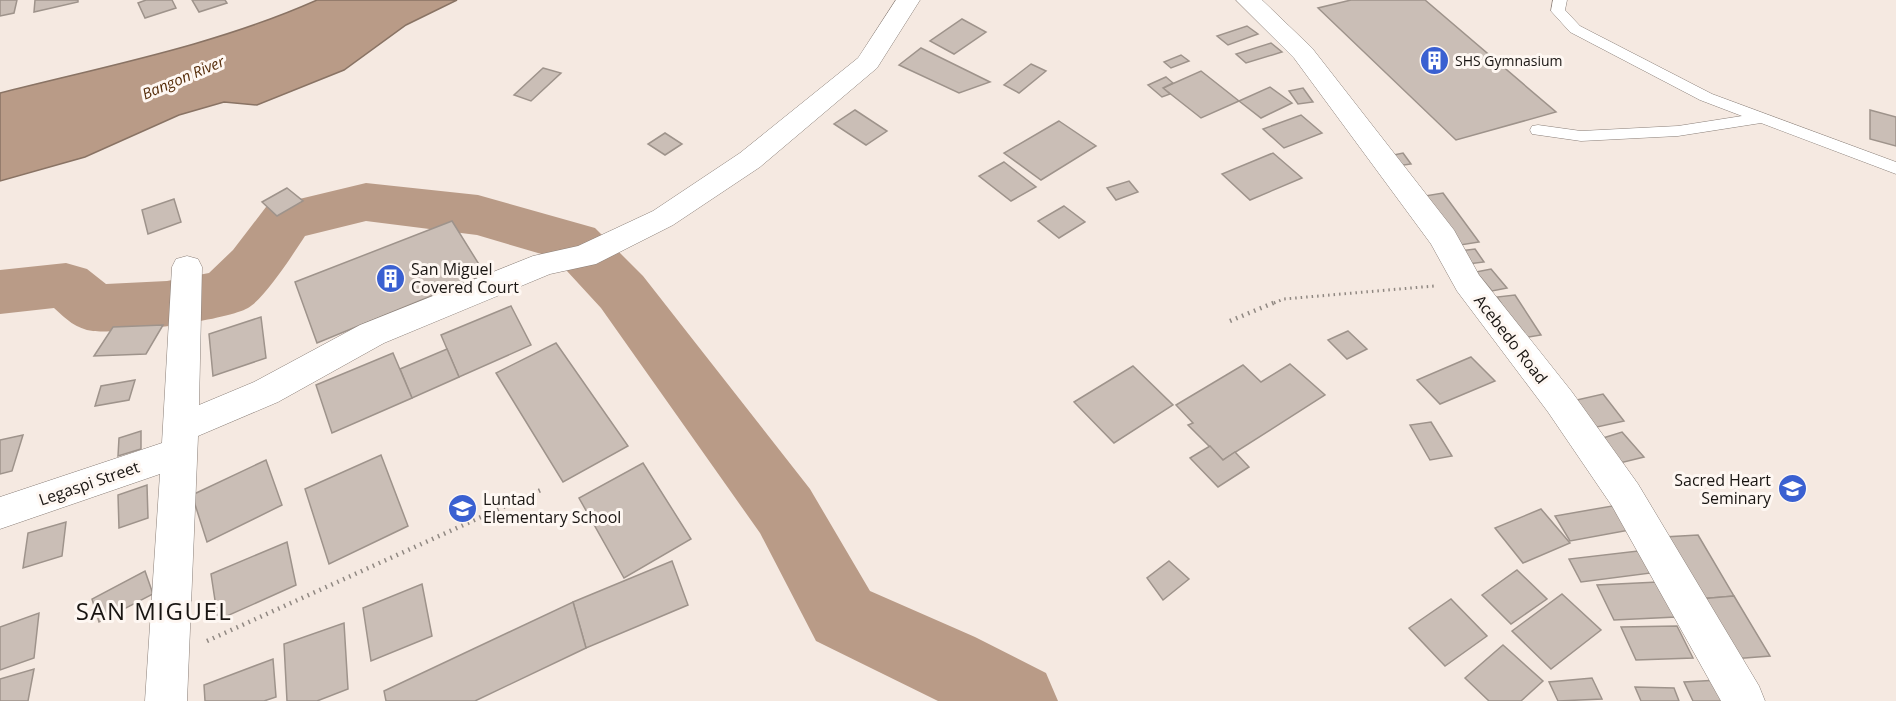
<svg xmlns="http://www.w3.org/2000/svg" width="1896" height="701" font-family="'Open Sans',sans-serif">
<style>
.water{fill:#b99b87;stroke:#897364;stroke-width:1.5}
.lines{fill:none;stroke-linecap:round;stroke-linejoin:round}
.river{fill:#b99b87;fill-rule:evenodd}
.building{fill:#cabeb6;stroke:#9e938b;stroke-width:1.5}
.service-casing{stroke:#8a7f78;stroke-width:1}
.minor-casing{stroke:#8a7f78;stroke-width:1}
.path-far1{stroke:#908882;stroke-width:3;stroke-dasharray:1.5 4;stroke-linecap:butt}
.path{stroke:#908882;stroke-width:4.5;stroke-dasharray:1.5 5;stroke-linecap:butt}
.service{fill:#fff;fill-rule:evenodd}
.minor{fill:#fff;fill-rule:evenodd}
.labels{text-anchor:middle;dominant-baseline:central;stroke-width:6;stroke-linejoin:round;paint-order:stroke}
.far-poi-label{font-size:14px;fill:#191512;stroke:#fef7f2;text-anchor:start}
.far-water-label{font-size:15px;font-style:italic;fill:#562d0a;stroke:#fef7f2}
.poi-label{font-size:16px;fill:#191512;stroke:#fef7f2;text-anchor:start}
.street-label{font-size:16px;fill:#191512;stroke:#fef7f2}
.near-quarter-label{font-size:24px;letter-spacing:1.5px;fill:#191512;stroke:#fef7f2}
</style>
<rect width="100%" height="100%" fill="#f5e9e1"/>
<path class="water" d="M317 0H457L406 25 344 70 257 105 224 102 179 115 85 157 0 181V93C106 66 216 45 317 0Z"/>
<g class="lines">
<path class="river" d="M366 183 478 195 595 228 643 276 810 489 870 591 975 637 1046 673 1058 701H938L816 641 760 533 601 308 555 258 477 235 366 221 305 236C293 254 266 297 248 308 225 321 120 334 93 331 76 329 66 319 54 308L0 314V270L66 263 87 269 106 284 167 281 209 273 233 250 266 207Z"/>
</g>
<g class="building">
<polygon points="0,0 17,0 14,13 0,16"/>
<polygon points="35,0 78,0 78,2 34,12"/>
<polygon points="146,0 172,0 176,8 145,18 138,3"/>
<polygon points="192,0 225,0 227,3 199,12"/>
<polygon points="1351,0 1425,0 1556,112 1456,140 1318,8"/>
<polygon points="962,19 986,32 954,54 930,41"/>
<polygon points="1247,26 1258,34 1228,45 1217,36"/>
<polygon points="1271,43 1282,52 1246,63 1236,54"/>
<polygon points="921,48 990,82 959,93 899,65"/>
<polygon points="1181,55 1189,61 1171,68 1164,62"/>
<polygon points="1031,64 1046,71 1019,93 1004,85"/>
<polygon points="543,68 561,73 531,101 514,95"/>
<polygon points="1201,71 1239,101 1201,118 1163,88"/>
<polygon points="1166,77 1173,83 1163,88 1170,94 1162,97 1148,85"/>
<polygon points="1270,87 1292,103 1261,118 1239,101"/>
<polygon points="1303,88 1313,102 1298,104 1289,91"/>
<polygon points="855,110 887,131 866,145 834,124"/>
<polygon points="1870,110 1896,117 1896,146 1870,139"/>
<polygon points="1301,115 1322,133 1284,148 1263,129"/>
<polygon points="1059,121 1096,146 1041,180 1004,153"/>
<polygon points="665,133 682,144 665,155 648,144"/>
<polygon points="1273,153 1302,178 1250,200 1222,174"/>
<polygon points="1403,153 1411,164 1397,166 1389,156"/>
<polygon points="1004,162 1036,187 1011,201 979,176"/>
<polygon points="1129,181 1138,192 1116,200 1107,188"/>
<polygon points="287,188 303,201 277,216 262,202"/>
<polygon points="1443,193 1479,242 1454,246 1419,197"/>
<polygon points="174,199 181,222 148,234 142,210"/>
<polygon points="1064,206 1085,222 1059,238 1038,221"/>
<polygon points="452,221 485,274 317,343 295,282"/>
<polygon points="1475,249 1484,262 1468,264 1459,251"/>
<polygon points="1491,269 1507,288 1492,291 1476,272"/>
<polygon points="1515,295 1541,335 1523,338 1497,297"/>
<polygon points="511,306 531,345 459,377 441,335"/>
<polygon points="261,317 266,358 213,376 209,334"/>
<polygon points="163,325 146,354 94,356 113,327"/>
<polygon points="1348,331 1367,349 1347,359 1328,340"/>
<polygon points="556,343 628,446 563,482 496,373"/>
<polygon points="447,349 459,377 412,398 400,369"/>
<polygon points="393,353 412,398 332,433 316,385"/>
<polygon points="1471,357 1495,381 1440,404 1417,380"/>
<polygon points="1290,364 1325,395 1223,460 1188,425 1193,423 1176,405 1243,365 1261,382"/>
<polygon points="1133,366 1173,405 1114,443 1074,402"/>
<polygon points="135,380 129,400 95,406 101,386"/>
<polygon points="1603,394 1624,421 1588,429 1568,402"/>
<polygon points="1431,422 1452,456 1430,460 1410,425"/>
<polygon points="141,431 141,449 118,456 119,438"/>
<polygon points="1622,432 1644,457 1620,463 1600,439"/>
<polygon points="23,435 12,471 0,474 0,440"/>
<polygon points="1210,446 1223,460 1235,452 1249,467 1218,487 1190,458"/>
<polygon points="381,455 408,526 329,564 305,489"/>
<polygon points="266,460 282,505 207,542 192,495"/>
<polygon points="643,463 691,539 624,578 579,498"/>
<polygon points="147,485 148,518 119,528 118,495"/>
<polygon points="1618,505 1635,529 1570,541 1555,516"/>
<polygon points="1541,509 1570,543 1523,563 1495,528"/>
<polygon points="66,522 62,556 23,568 28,533"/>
<polygon points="1698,535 1734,596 1699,599 1664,537"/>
<polygon points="287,542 296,585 218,620 211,574"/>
<polygon points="1638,551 1651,573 1581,582 1569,559"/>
<polygon points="672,561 688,605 586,648 573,602"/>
<polygon points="1169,561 1189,579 1163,600 1147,578"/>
<polygon points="1517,570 1547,599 1511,624 1482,595"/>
<polygon points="145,571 153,594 99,622 92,599"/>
<polygon points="1658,582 1676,617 1614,620 1597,585"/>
<polygon points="422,584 432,636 371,661 363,608"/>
<polygon points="1562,594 1601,630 1551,669 1512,631"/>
<polygon points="1734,596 1770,656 1732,659 1699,599"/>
<polygon points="1451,599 1487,636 1445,666 1409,628"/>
<polygon points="573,602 586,648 475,701 386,701 384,691"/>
<polygon points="39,613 34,658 0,670 0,627"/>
<polygon points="344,623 348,689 317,701 287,701 284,644"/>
<polygon points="1677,626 1693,658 1636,660 1621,627"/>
<polygon points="1503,645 1543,681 1521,701 1489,701 1465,678"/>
<polygon points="273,659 276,697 264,701 205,701 204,685"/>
<polygon points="34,669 28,701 0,701 0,679"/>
<polygon points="1592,678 1602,699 1558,701 1549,682"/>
<polygon points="1719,680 1730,701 1693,701 1684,682"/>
<polygon points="1635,687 1674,688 1679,701 1641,701"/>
</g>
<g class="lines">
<defs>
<polygon id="service" points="1553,0 1567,0 1565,10 1580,26 1712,94 1896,162 1896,174 1761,123 1678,136 1581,141 1532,134 1530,130 1532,126 1538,125 1581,131 1678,126 1742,116 1700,100 1570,32 1551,11"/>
<g id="minor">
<polygon points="896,0 920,0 877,68 760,167 673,225 596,264 550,274 384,343 278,402 198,436 187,701 145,701 160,474 0,529 0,497 162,443 172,267 176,259 187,256 198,259 202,267 199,405 254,382 360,325 533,256 578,246 653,211 740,153 858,58"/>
<polygon points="1236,0 1262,0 1312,48 1454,230 1479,275 1572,392 1638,484 1759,686 1765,701 1721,701 1612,506 1548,412 1457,291 1431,244 1294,58"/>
</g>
</defs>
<use href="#service" class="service-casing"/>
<use href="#minor" class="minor-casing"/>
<polyline class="path-far1" points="1274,303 1284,299 1434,286"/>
<g class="path">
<polyline points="1230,321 1278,301"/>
<polyline points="207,641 543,489"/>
</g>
<use href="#service" class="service"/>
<use href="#minor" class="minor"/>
</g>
<defs>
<symbol id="building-disc" viewBox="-11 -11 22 22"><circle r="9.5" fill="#3a60d1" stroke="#fef7f2"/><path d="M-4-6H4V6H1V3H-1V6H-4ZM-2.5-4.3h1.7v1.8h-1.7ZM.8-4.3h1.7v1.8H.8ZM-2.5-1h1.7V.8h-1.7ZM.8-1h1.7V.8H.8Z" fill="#fff"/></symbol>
<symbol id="school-disc" viewBox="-11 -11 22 22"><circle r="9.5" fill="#3a60d1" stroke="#fef7f2"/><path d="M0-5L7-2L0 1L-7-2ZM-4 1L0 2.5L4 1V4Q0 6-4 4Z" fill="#fff"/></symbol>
</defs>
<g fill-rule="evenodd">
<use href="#building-disc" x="1418" y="44" width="33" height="33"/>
<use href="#building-disc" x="374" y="262" width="33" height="33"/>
<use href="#school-disc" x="1776" y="472" width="33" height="33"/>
<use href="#school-disc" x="446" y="492" width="33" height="33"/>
</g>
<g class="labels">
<g class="far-poi-label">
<text x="1455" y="60">SHS Gymnasium</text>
</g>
<g class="far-water-label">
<text transform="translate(183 77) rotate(-23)">Bangon River</text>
</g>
<g class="poi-label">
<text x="411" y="269">San Miguel<tspan x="411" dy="18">Covered Court</tspan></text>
<text x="1771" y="480" text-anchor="end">Sacred Heart<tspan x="1771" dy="18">Seminary</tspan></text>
<text x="483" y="499">Luntad<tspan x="483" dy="18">Elementary School</tspan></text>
</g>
<g class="street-label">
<text transform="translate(1511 339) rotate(52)">Acebedo Road</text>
<text transform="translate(89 483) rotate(-19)">Legaspi Street</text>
</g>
<g class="near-quarter-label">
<text x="154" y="610">SAN MIGUEL</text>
</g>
</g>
</svg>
